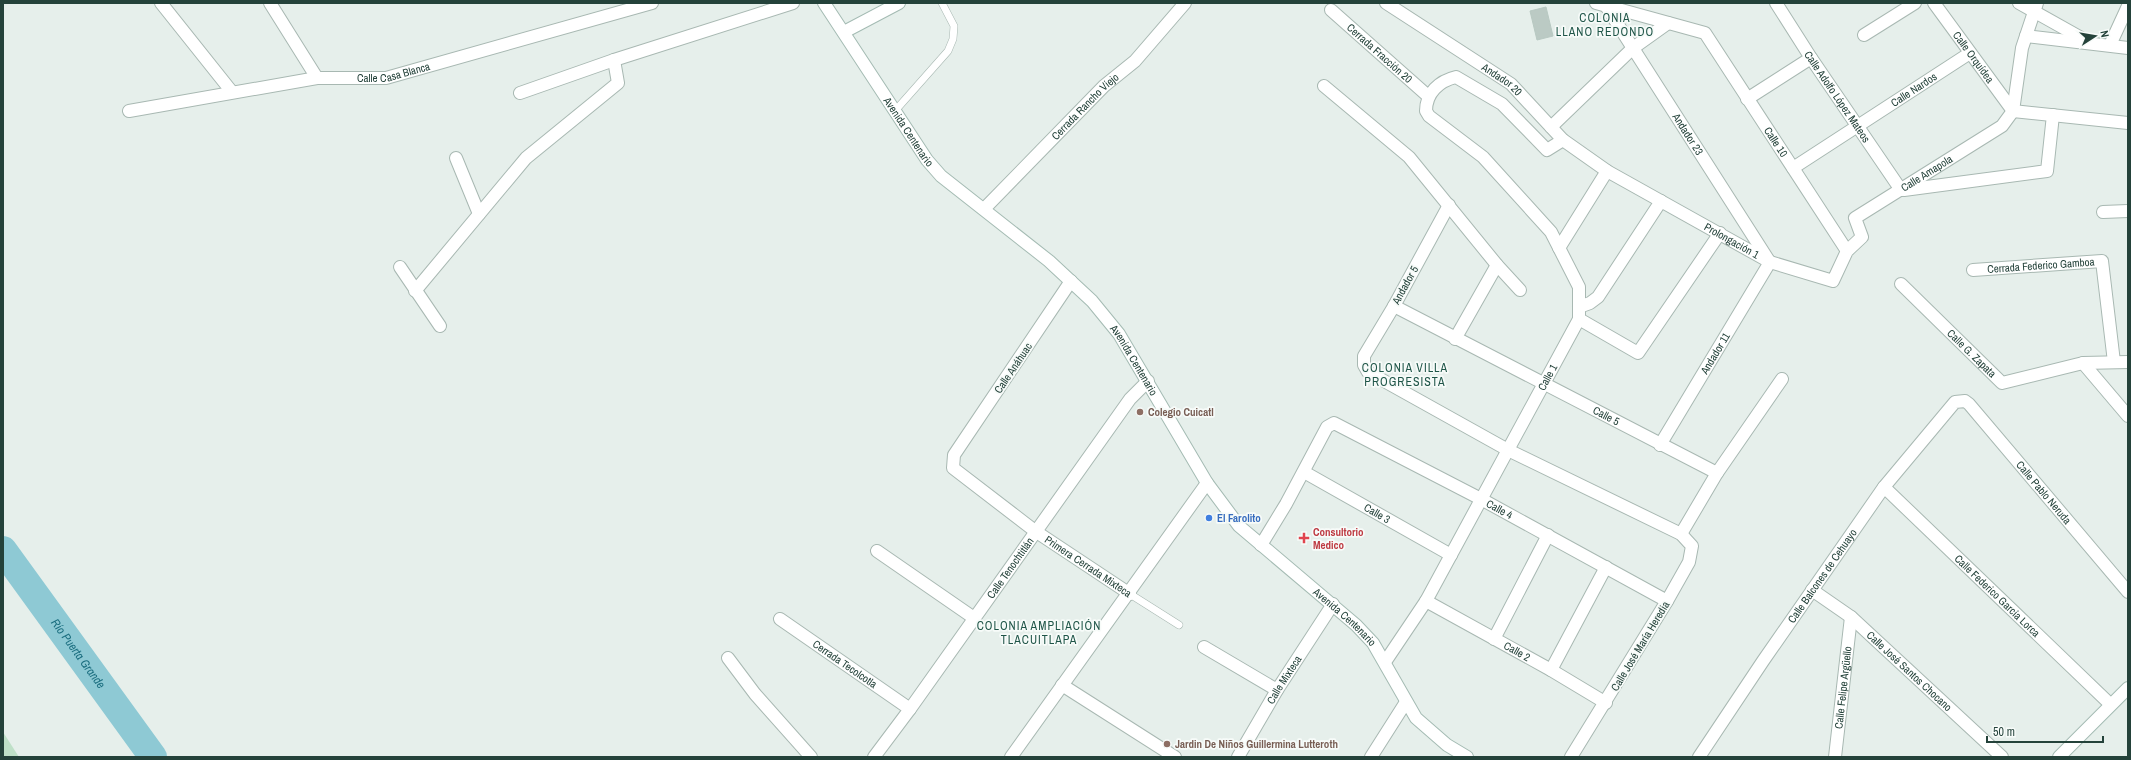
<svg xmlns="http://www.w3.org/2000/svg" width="2131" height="760" font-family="'Archivo Narrow',sans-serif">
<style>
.green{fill:#bfe0c8}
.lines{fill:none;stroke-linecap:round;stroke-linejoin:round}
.river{stroke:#8ec9d4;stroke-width:28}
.building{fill:#bbcac4;stroke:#b8c9c2}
.lane-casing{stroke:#a8b8b2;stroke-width:8}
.street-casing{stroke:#a8b8b2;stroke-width:14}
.secondary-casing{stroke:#a4bbb3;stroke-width:14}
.lane{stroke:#fff;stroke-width:7}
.street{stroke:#fff;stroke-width:12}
.secondary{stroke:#fff;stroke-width:12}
.education-dot{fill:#8d6e63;stroke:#f7fbf9;stroke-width:1.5}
.shop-dot{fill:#3f7fe0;stroke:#f7fbf9;stroke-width:1.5}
.health-dot{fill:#e0444e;stroke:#f7fbf9;stroke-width:1.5}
.labels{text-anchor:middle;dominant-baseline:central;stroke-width:3.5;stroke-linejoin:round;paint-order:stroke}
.street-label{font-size:11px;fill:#24423a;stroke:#f7fbf9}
.education-label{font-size:11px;font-weight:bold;fill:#785e54;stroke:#f7fbf9;text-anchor:start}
.shop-label{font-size:11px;font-weight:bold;fill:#366cbe;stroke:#f7fbf9;text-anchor:start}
.health-label{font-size:11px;font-weight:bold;fill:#be3a42;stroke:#f7fbf9;text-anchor:start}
.neighbourhood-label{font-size:12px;letter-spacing:1px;fill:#1f5548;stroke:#f7fbf9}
.water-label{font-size:12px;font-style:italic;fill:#1c6f80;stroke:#f7fbf9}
</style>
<rect width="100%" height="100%" fill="#e6efeb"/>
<polygon class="green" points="3,732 19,757 3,757"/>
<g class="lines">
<path class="river" id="s1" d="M3 550 153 757"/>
</g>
<polygon class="building" points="1546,7 1553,36 1537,40 1530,11"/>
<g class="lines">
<defs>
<g id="lane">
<polyline points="894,112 948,51 953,39 954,26 942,3"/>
<polyline points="1130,594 1179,625"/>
</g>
<g id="street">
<polyline points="161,3 232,92"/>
<polyline points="270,3 317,78"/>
<path id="s2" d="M1386 3 1511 84 1563 140 1607 171 1770 262 1833 281 1847 251 1862 237 1855 218 2002 126 2013 111 2022 48 2037 3"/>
<path id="s3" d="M1596 3 1705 33 1847 251"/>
<path id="s4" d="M1776 3 1811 58 1901 190"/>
<path id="s5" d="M1934 3 2013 111"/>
<polyline points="2019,3 2085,40"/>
<path id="s6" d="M1606 6 1769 261"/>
<path id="s7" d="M1331 10 1428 96"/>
<polyline points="1864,35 1915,3"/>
<polyline points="2026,36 2128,48"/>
<polyline points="2110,45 2128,6"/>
<polyline points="1324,86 1409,157 1497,265 1520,290"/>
<polyline points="520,93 614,60 793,3"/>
<polyline points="1747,99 1811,58"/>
<path id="s8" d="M129 111 317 78H386L652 3"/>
<polyline points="2013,111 2128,123"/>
<polyline points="1551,127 1633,48 1668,23"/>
<polyline points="456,158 479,214"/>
<path id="s9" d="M1793 168 1970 53"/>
<polyline points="1904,190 2047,171 2053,115"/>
<polyline points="1449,205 1394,306 1364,356 1364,365 1368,372 1508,450 1681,534 1692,546 1689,562 1667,601 1571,757"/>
<path id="s10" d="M984 209 1104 86 1135 61 1185 3"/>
<polyline points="2103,212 2128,211"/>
<polyline points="1559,248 1607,171"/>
<polyline points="400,267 440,326"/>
<path id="s11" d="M1973 270 2102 261 2114 362"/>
<path id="s12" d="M1071 281 954 455 953 468 1035 531 1130 594"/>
<path id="s13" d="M1901 284 2002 383 2083 363 2128 362"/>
<polyline points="415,291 526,158 618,83 614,60"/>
<path id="s14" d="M1394 306 1717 473"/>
<polyline points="1579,307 1590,303 1598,297 1661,201"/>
<polyline points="1579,319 1638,353 1720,233"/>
<polyline points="1455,339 1497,265"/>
<polyline points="2083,363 2128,416"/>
<path id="s15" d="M1660 445 1770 262"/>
<path id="s16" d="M1304 472 1451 555"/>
<path id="s17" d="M1884 487 2110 704"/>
<polyline points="1681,534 1717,473 1782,379"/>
<path id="s18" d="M1261 545 1286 504 1327 427 1334 423 1481 499 1667 601"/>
<polyline points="877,551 974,618"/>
<path id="s19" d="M1812 590 1851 617 2002 757"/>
<path id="s20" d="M1426 601 1551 670 1606 703"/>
<path id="s21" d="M780 619 910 709"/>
<polyline points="1494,639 1548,535"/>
<polyline points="1204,647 1277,690"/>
<polyline points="728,658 755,694 811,757"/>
<path id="s22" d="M1385 662 1426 601 1579 319V287L1551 232 1483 157 1429 116 1426 111C1426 93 1439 81 1456 77L1502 104 1547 150 1563 140"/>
<polyline points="1551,670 1606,567"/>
<polyline points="1062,685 1175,757"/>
<path id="s23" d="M874 757 910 709 1130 399 1148 381"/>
<polyline points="1011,757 1207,483"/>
<path id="s24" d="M1238 757 1277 690 1333 604"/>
<polyline points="1371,757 1406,702"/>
<path id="s25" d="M1699 757 1763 661 1884 487 1955 402 1965 401 1969 404 2128 592"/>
<path id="s26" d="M1835 757 1851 617"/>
</g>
<g id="secondary">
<path id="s27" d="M824 3 927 160 941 176 1049 261 1092 301 1119 334 1207 483 1239 526 1356 625 1373 643 1416 718 1447 745 1467 757"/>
<polyline points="844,32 899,3"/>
<polyline points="2059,757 2128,688"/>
</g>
</defs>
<use href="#lane" class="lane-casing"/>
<use href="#street" class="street-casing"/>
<use href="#secondary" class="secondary-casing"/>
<use href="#lane" class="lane"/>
<use href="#street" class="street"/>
<use href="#secondary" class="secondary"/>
</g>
<g class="education-dot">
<circle cx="1140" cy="412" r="4"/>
<circle cx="1167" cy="744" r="4"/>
</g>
<circle class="shop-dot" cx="1209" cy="518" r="4"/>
<path class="health-dot" d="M1302 532h4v4h4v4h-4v4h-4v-4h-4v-4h4z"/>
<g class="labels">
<g class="street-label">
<text stroke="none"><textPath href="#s7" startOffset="65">Cerrada Fracción 20</textPath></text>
<text stroke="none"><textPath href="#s5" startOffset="67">Calle Orquídea</textPath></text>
<text stroke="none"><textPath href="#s8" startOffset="268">Calle Casa Blanca</textPath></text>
<text stroke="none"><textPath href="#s2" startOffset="139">Andador 20</textPath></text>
<text stroke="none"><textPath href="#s9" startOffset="144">Calle Nardos</textPath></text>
<text stroke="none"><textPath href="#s4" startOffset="112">Calle Adolfo López Mateos</textPath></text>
<text stroke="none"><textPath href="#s10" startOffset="144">Cerrada Rancho Viejo</textPath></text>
<text stroke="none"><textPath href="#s27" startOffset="154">Avenida Centenario</textPath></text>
<text stroke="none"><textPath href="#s6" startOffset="152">Andador 23</textPath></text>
<text stroke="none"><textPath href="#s3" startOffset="243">Calle 10</textPath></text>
<text stroke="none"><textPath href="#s2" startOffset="690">Calle Amapola</textPath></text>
<text stroke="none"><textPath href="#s2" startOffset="422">Prolongación 1</textPath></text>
<text stroke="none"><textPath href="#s11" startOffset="68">Cerrada Federico Gamboa</textPath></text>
<text transform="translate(1405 285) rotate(-61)">Andador 5</text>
<text stroke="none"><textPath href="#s15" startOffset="107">Andador 11</textPath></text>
<text stroke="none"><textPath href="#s13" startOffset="99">Calle G. Zapata</textPath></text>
<text stroke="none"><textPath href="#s27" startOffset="478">Avenida Centenario</textPath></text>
<text transform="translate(1013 368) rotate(-56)">Calle Anáhuac</text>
<text stroke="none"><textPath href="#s22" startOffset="328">Calle 1</textPath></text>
<text stroke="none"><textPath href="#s14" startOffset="239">Calle 5</textPath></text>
<text stroke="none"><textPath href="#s25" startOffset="569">Calle Pablo Neruda</textPath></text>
<text stroke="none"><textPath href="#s18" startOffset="330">Calle 4</textPath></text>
<text stroke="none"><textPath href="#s16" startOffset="84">Calle 3</textPath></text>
<text stroke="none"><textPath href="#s12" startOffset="390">Primera Cerrada Mixteca</textPath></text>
<text stroke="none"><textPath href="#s23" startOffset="233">Calle Tenochtitlán</textPath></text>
<text stroke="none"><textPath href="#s25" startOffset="219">Calle Balcones de Cehuayo</textPath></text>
<text stroke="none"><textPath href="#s17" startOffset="157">Calle Federico García Lorca</textPath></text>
<text stroke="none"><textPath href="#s27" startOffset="814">Avenida Centenario</textPath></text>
<text transform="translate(1640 646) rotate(-59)">Calle José María Heredia</text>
<text stroke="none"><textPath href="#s20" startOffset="104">Calle 2</textPath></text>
<text stroke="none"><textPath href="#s21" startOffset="79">Cerrada Tecolcotla</textPath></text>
<text stroke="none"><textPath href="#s19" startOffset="127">Calle José Santos Chocano</textPath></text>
<text stroke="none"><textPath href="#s24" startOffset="90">Calle Mixteca</textPath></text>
<text stroke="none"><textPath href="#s26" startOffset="70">Calle Felipe Argüello</textPath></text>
</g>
<g class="education-label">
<text x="1148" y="412">Colegio Cuicatl</text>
<text x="1175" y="744">Jardin De Niños Guillermina Lutteroth</text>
</g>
<g class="shop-label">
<text x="1217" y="518">El Farolito</text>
</g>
<g class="health-label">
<text x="1313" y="532">Consultorio<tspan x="1313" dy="13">Medico</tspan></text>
</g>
<g class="neighbourhood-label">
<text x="1605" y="18">COLONIA<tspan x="1605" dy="14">LLANO REDONDO</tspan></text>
<text x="1405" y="368">COLONIA VILLA<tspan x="1405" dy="14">PROGRESISTA</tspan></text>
<text x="1039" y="626">COLONIA AMPLIACIÓN<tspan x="1039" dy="14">TLACUITLAPA</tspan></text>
</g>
<g class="water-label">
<text stroke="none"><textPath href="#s1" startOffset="128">Río Puerta Grande</textPath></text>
</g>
</g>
<rect width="2131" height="760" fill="none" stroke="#24423a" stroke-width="8"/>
<g transform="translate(2095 36) rotate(78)" stroke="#f7fbf9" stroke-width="3" paint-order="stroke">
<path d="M0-3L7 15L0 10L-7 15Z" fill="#24423a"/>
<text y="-6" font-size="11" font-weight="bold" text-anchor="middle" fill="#24423a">N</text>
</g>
<path d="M1987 736v6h116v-6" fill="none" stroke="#24423a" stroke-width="2"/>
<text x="1993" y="736" font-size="12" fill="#24423a" stroke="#f7fbf9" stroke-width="3" paint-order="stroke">50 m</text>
</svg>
